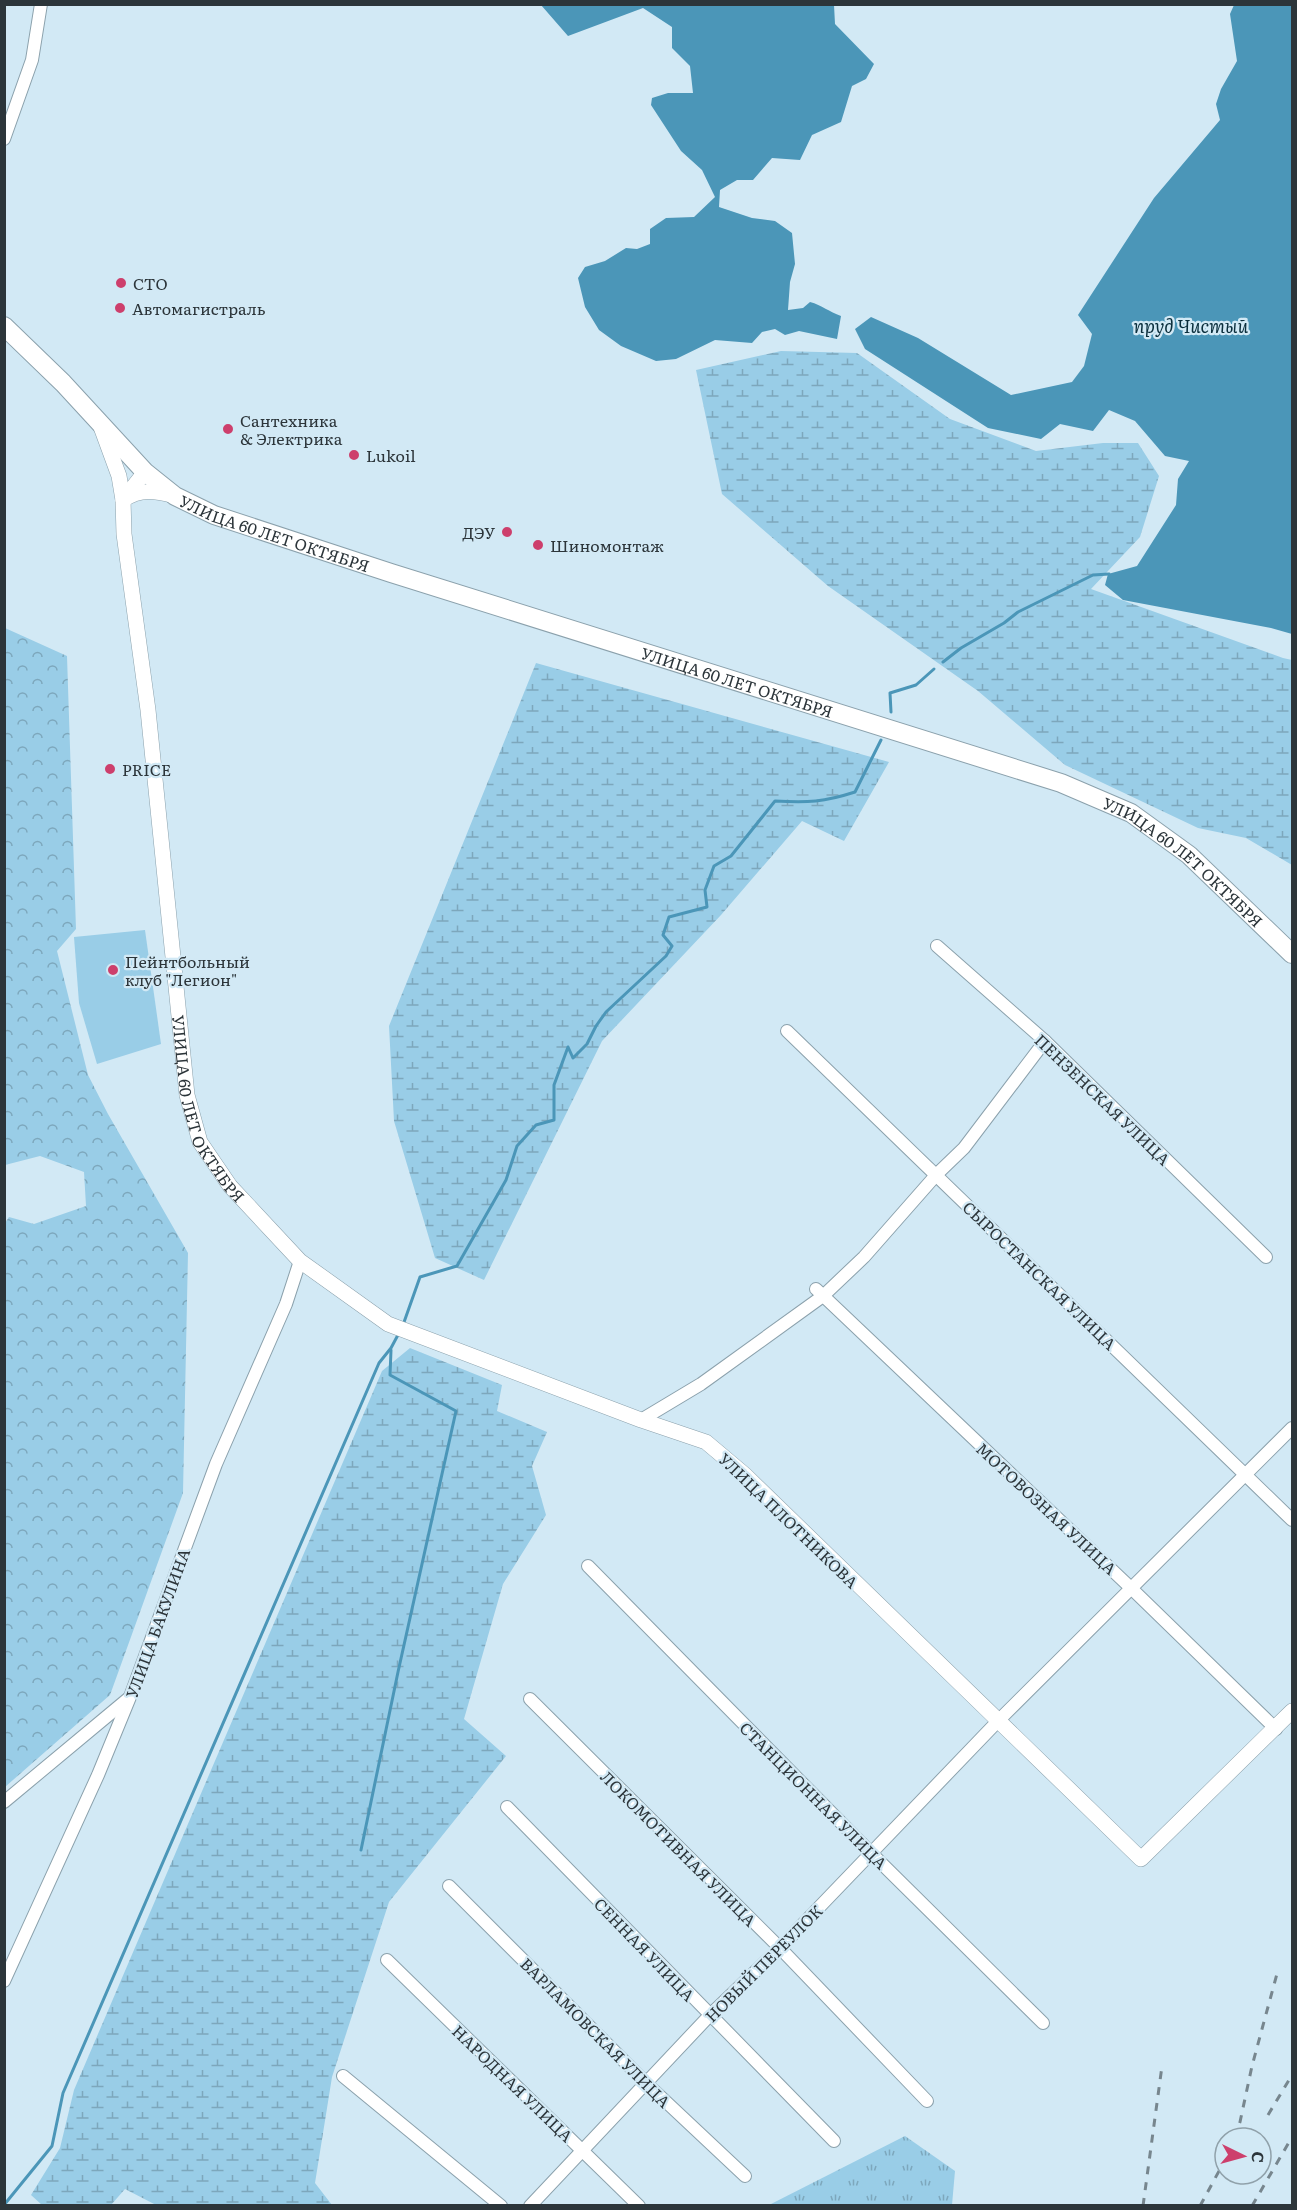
<svg xmlns="http://www.w3.org/2000/svg" width="1297" height="2210" font-family="Literata,serif">
<style>
.grass{fill:url(#grass-tufts)}
.forest{fill:url(#forest-crowns)}
.wetland{fill:url(#wetland-marsh)}
.pitch{fill:#99cde7}
.water{fill:#4b96b8}
.lines{fill:none;stroke-linecap:round;stroke-linejoin:round}
.stream{stroke:#4b96b8;stroke-width:3}
.minor-casing{stroke:#8ba1ac;stroke-width:14}
.tertiary-casing{stroke:#8ba1ac;stroke-width:16}
.primary-casing{stroke:#8ba1ac;stroke-width:20}
.minor{stroke:#fff;stroke-width:12}
.tertiary{stroke:#fff;stroke-width:15}
.primary{stroke:#fff;stroke-width:18}
.rail{stroke:#77868e;stroke-width:3;stroke-dasharray:8 8;stroke-linecap:butt}
.poi-dot{fill:#cd3f6c;stroke:#d2e9f5;stroke-width:2}
.labels{text-anchor:middle;dominant-baseline:central;stroke-width:4.5;stroke-linejoin:round;paint-order:stroke}
.poi-label{font-size:16px;fill:#2c353a;stroke:#d2e9f5;text-anchor:start}
.street-label{font-size:16px;fill:#2c353a;stroke:#d2e9f5}
.water-label{font-size:18px;font-style:italic;fill:#0a2e3c;stroke:#d2e9f5}
</style>
<defs>
<pattern id="grass-tufts" width="24" height="20" patternUnits="userSpaceOnUse" patternTransform="scale(1.5)"><rect width="24" height="20" fill="#99cde7"/><path d="M3 7l-1-3M5 7V3M7 7l1-3M15 17l-1-3M17 17v-4M19 17l1-3" fill="none" stroke="#7da7bc"/></pattern>
<pattern id="forest-crowns" width="20" height="18" patternUnits="userSpaceOnUse" patternTransform="scale(1.5)"><rect width="20" height="18" fill="#99cde7"/><path d="M2 6a3 3 0 1 1 6 0M12 15a3 3 0 1 1 6 0" fill="none" stroke="#7da7bc"/></pattern>
<pattern id="wetland-marsh" width="20" height="14" patternUnits="userSpaceOnUse" patternTransform="scale(1.5)"><rect width="20" height="14" fill="#99cde7"/><path d="M1 5h8M5 5V1M11 12h8M15 12V8" fill="none" stroke="#7da7bc"/></pattern>
</defs>
<rect width="100%" height="100%" fill="#d2e9f5"/>
<polygon class="grass" points="905,2136 955,2171 952,2205 769,2205"/>
<polygon class="forest" points="5,628 67,656 76,929 57,951 88,1075 108,1114 188,1253 183,1493 110,1695 5,1787 5,1223 9,1217 34,1224 86,1206 84,1172 40,1156 5,1165"/>
<g class="wetland">
<polygon points="781,351 857,353 950,419 1036,451 1103,443 1138,443 1159,476 1140,537 1091,589 1283,658 1292,660 1292,865 1246,838 1198,828 1065,765 978,691 828,586 722,494 696,370"/>
<polygon points="536,663 889,762 844,841 802,821 721,915 602,1041 484,1280 435,1258 394,1121 389,1026"/>
<polygon points="410,1348 502,1385 497,1411 547,1432 532,1466 546,1515 503,1584 464,1719 506,1756 389,1902 332,2077 315,2183 332,2205 156,2205 125,2189 111,2205 42,2205 31,2195 60,2148 74,2090 382,1371"/>
</g>
<polygon class="pitch" points="145,930 161,1044 97,1064 79,1003 74,937"/>
<g class="water">
<path d="M541 5H834L835 24 874 64 866 79 852 86 841 122 812 135 800 160 772 158 753 180H737L720 190 719 207 752 218 775 221 792 233 795 264 790 282 788 310 803 308 810 302C822 305 829 312 841 316L837 339 799 331 785 335 775 329 762 332 752 343 715 340 676 359 656 361 621 346 599 330 585 307 578 278 585 267 605 261 626 248 637 249 650 244V229L666 218 694 217 715 197 702 170 681 151 651 105 652 98 668 93H693L690 66 672 48V27L643 8 568 36Z"/>
<polygon points="1234,5 1292,5 1292,634 1271,628 1123,600 1105,585 1108,574 1137,566 1176,505 1178,479 1189,461 1165,456 1135,421 1109,410 1093,431 1060,424 1041,439 988,428 865,349 855,329 871,317 918,338 1011,395 1072,382 1084,366 1092,334 1078,315 1154,198 1220,120 1216,104 1221,89 1237,61 1230,14"/>
</g>
<g class="lines">
<g class="stream">
<polyline points="943,662 961,648 1004,623 1018,612 1093,575 1109,574"/>
<polyline points="891,712 890,693 916,685 934,669"/>
<path d="M403 1325 420 1277 457 1266 506 1180 517 1146 536 1125 554 1120V1085L568 1047 573 1058 587 1044 596 1026 606 1012 666 956 672 946 663 935 669 917 707 907 705 890 714 866 731 856 775 801C808 803 824 802 855 792L881 740"/>
<polyline points="361,1850 398,1672 456,1411 390,1375 391,1350"/>
<polyline points="4,2205 52,2146 63,2093 379,1363 391,1348 399,1333"/>
</g>
<defs>
<g id="minor">
<polyline points="4,139 32,60 41,4"/>
<polyline points="937,946 1045,1041 1266,1257"/>
<polyline points="787,1031 1292,1520"/>
<polyline points="816,1289 1132,1589 1276,1729"/>
<polyline points="641,1420 701,1384 823,1296 864,1257 937,1174 964,1148 1045,1041"/>
<polyline points="588,1566 871,1853 1043,2023"/>
<polyline points="530,1699 780,1948 927,2101"/>
<polyline points="4,1802 129,1698"/>
<polyline points="507,1807 834,2141"/>
<polyline points="449,1886 646,2083 745,2176"/>
<polyline points="387,1960 639,2206"/>
<polyline points="4,1981 98,1775 130,1697 216,1464 286,1304 300,1261"/>
<polyline points="343,2076 501,2206"/>
<polyline points="530,2206 710,2015 780,1948 997,1722 1292,1428"/>
</g>
<g id="tertiary">
<path d="M101 427 119 476 123 500C141 488 155 491 175 496"/>
<path id="s1" d="M145 472 123 500 124 534 148 710 187 1095 200 1142 230 1186 300 1261 388 1324 641 1420 706 1442 744 1474 1141 1859 1292 1711"/>
</g>
<g id="primary">
<path id="s2" d="M4 326 63 383 145 472 175 496 214 515 391 573 1061 783 1131 813 1189 855 1292 954"/>
</g>
</defs>
<use href="#minor" class="minor-casing"/>
<use href="#tertiary" class="tertiary-casing"/>
<use href="#primary" class="primary-casing"/>
<use href="#minor" class="minor"/>
<use href="#tertiary" class="tertiary"/>
<use href="#primary" class="primary"/>
<g class="rail">
<polyline points="1268,2115 1292,2075"/>
<polyline points="1234,2138 1240,2122 1252,2066 1278,1970"/>
<polyline points="1143,2206 1162,2066"/>
<polyline points="1200,2206 1225,2160"/>
<polyline points="1252,2206 1292,2137"/>
</g>
</g>
<g class="poi-dot">
<circle cx="121" cy="283" r="6"/>
<circle cx="120" cy="308" r="6"/>
<circle cx="228" cy="429" r="6"/>
<circle cx="354" cy="455" r="6"/>
<circle cx="507" cy="532" r="6"/>
<circle cx="538" cy="545" r="6"/>
<circle cx="110" cy="769" r="6"/>
<circle cx="113" cy="970" r="6"/>
</g>
<g class="labels">
<g class="poi-label">
<text x="133" y="283">СТО</text>
<text x="132" y="308">Автомагистраль</text>
<text x="240" y="420">Сантехника<tspan x="240" dy="18">&amp; Электрика</tspan></text>
<text x="366" y="455">Lukoil</text>
<text x="495" y="532" text-anchor="end">ДЭУ</text>
<text x="550" y="545">Шиномонтаж</text>
<text x="122" y="769">PRICE</text>
<text x="125" y="961">Пейнтбольный<tspan x="125" dy="18">клуб "Легион"</tspan></text>
</g>
<g class="street-label">
<text stroke="none"><textPath href="#s2" startOffset="348">УЛИЦА 60 ЛЕТ ОКТЯБРЯ</textPath></text>
<text stroke="none"><textPath href="#s2" startOffset="834">УЛИЦА 60 ЛЕТ ОКТЯБРЯ</textPath></text>
<text stroke="none"><textPath href="#s2" startOffset="1320">УЛИЦА 60 ЛЕТ ОКТЯБРЯ</textPath></text>
<text transform="translate(1103 1099) rotate(44)">ПЕНЗЕНСКАЯ УЛИЦА</text>
<text stroke="none"><textPath href="#s1" startOffset="654">УЛИЦА 60 ЛЕТ ОКТЯБРЯ</textPath></text>
<text transform="translate(1040 1275) rotate(44)">СЫРОСТАНСКАЯ УЛИЦА</text>
<text transform="translate(1047 1508) rotate(43)">МОТОВОЗНАЯ УЛИЦА</text>
<text transform="translate(789 1520) rotate(44)">УЛИЦА ПЛОТНИКОВА</text>
<text transform="translate(157 1623) rotate(-70)">УЛИЦА БАКУЛИНА</text>
<text transform="translate(814 1795) rotate(45)">СТАНЦИОННАЯ УЛИЦА</text>
<text transform="translate(679 1848) rotate(45)">ЛОКОМОТИВНАЯ УЛИЦА</text>
<text transform="translate(645 1949) rotate(46)">СЕННАЯ УЛИЦА</text>
<text transform="translate(763 1963) rotate(-45)">НОВЫЙ ПЕРЕУЛОК</text>
<text transform="translate(596 2032) rotate(45)">ВАРЛАМОВСКАЯ УЛИЦА</text>
<text transform="translate(513 2083) rotate(44)">НАРОДНАЯ УЛИЦА</text>
</g>
<g class="water-label">
<text x="1191" y="325">пруд Чистый</text>
</g>
</g>
<rect width="1297" height="2210" fill="none" stroke="#2c353a" stroke-width="12"/>
<g transform="translate(1243 2156) rotate(95)"><circle r="28" fill="#d2e9f5" stroke="#90a1aa" stroke-width="1.5"/>
<path d="M0-4.5L10 22L0 15L-10 22Z" fill="#cd3f6c"/>
<text y="-9" font-size="16" font-weight="bold" text-anchor="middle" fill="#2c353a">С</text>
</g>
</svg>
